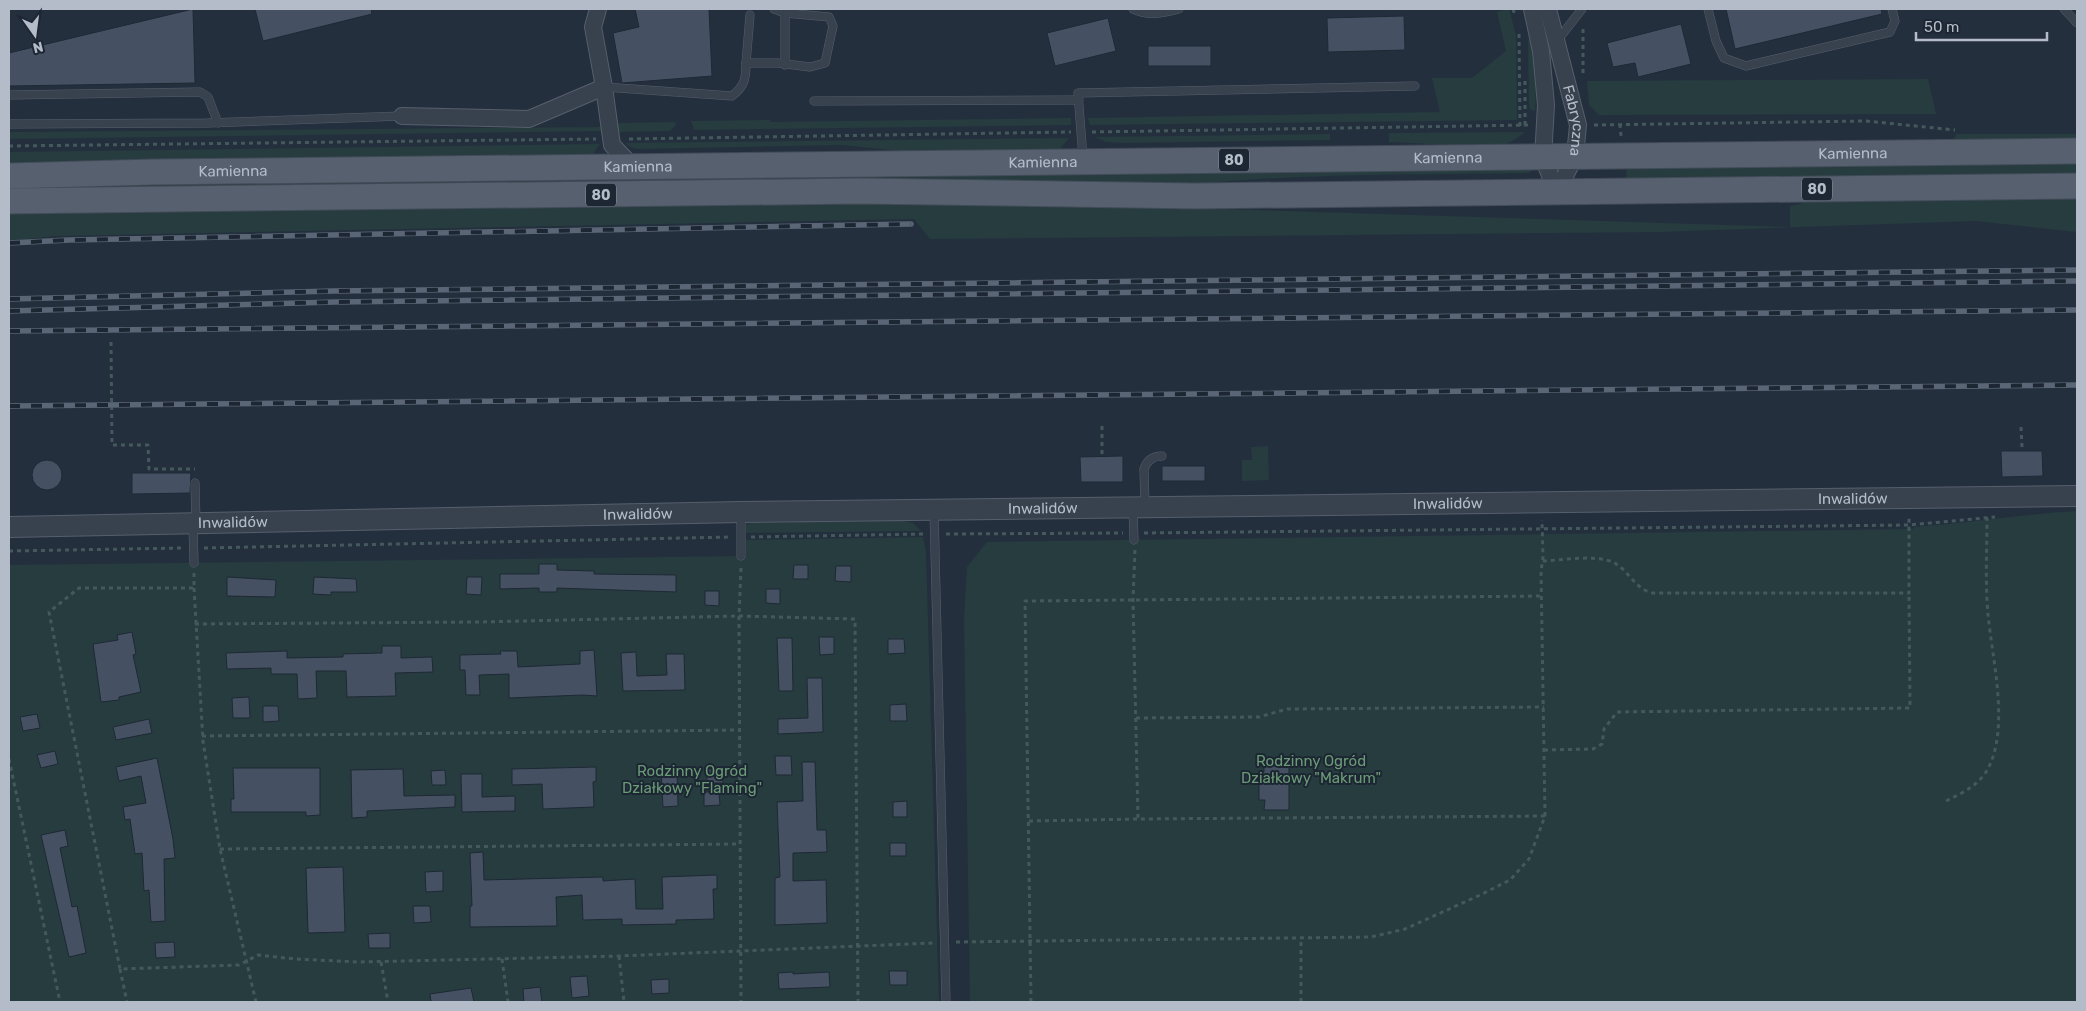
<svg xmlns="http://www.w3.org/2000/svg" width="2086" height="1011" font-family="Rubik,sans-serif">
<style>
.green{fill:#263c3f}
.building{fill:#455162;stroke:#1f2835}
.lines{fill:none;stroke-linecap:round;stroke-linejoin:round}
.service-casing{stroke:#565f6c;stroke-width:9}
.minor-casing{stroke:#565f6c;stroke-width:18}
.tertiary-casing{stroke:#565f6c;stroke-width:22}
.primary-casing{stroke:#414a57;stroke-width:27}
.path{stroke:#44595c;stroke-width:3;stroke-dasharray:4 4;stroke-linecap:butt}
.service{stroke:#38414e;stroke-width:8}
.minor{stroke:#38414e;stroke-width:16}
.tertiary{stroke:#38414e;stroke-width:20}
.primary{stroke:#56606e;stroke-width:25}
.rail-casing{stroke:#5a6575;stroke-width:5.5}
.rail{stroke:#1d2633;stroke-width:4;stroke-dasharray:11;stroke-linecap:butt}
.labels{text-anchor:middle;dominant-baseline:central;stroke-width:4;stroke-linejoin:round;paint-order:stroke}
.shield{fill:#1d2633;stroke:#878f9c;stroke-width:1}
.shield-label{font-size:14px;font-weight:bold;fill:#b4bcc9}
.street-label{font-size:15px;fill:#b4bcc9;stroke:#1d2633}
.park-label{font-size:15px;fill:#6b9a76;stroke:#1d2633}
</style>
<rect width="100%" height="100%" fill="#242f3e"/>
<g class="green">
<polygon points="1509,9 1516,35 1517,120 1090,125 1088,118 1440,112 1432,78 1472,78 1506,51 1497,12"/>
<path d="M1528 40H1530C1534 64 1537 87 1535 111L1530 109 1529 103Z"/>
<polygon points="1928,79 1936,114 1599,115 1589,105 1587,81"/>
<polygon points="1071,118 1071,125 694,130 691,121 770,120 770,122"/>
<polygon points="676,122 675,126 670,131 618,132 618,123"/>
<polygon points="601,127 601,131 9,139 9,132"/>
<path d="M1525 132C1513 142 1504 146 1488 147L1389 142V133Z"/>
<polygon points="1330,134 1330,140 1123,143 1106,142 1095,137"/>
<polygon points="1956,134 2077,134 2077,140 1954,141"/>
<polygon points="1069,138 1060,149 1047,153 927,154 843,145 638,149 630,147 625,143"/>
<polygon points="600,144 591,156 9,167 9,152"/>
<polygon points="2077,161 2077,177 1627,183 1626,166"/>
<path d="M1538 166 1537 169 1528 173C1418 175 1308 173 1198 184L9 193V187Z"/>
<polygon points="2077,196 2077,232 1975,221 1659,232 930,239 914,219 57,236 9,241 9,213 1005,202 1790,227 1790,206 1827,198"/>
<polygon points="1268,446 1269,480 1242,481 1242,460 1252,460 1251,447"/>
<path d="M2077 511V1002H970L964 619 967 567 987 542 1913 529 1914 527C1968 523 2023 514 2077 511Z"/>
<polygon points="900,520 913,523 921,531 746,533 746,525 750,523"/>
<polygon points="923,537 926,552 939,1002 9,1002 9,565 746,556 746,540"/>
</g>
<g class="building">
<polygon points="193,9 195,83 9,86 9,53"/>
<polygon points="255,9 371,9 372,14 263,41"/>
<polygon points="635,9 709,9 712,76 622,83 613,33 639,27"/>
<polygon points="1726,9 1881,9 1882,14 1735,49"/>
<polygon points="1404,16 1405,50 1328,52 1327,18"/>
<polygon points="1108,18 1116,51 1055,66 1047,33"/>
<polygon points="1681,24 1691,64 1638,77 1635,63 1613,67 1607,43"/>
<rect x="1148" y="46" width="63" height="20"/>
<polygon points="2001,451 2042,451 2043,476 2002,477"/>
<polygon points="1123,456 1123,482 1081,482 1080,457"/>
<circle cx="47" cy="475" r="15"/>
<rect x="1162" y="466" width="43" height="15"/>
<polygon points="132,473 191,473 190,493 132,494"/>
<polygon points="539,564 557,564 557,570 594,571 594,574 676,575 676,592 557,588 557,592 539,592 539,588 500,589 500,574 539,574"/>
<polygon points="794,565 808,565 808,579 793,579"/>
<polygon points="836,566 851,566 851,582 835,581"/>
<polygon points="227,577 276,580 275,597 227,596"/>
<polygon points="314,577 356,579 357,592 331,592 331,595 313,594"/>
<polygon points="467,577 482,577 481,595 466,594"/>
<polygon points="766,589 780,589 780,604 766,603"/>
<polygon points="705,591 719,591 719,606 705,605"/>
<polygon points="132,632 136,654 133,655 141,692 119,697 119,700 101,702 93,644 118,640 117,635"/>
<polygon points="819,637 834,637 834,654 820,655"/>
<polygon points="777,638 792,638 793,691 779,691"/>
<polygon points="888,639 904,639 905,653 888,654"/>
<polygon points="382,646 401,646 401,658 432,657 433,672 395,673 396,696 347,697 346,671 316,671 317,698 298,699 297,674 271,674 271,668 227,669 226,653 287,651 287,658 343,657 343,654 382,653"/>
<polygon points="594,650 597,696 582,695 509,698 509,674 479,675 480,695 466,695 465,670 460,670 460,655 501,654 500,651 517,651 518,667 580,664 580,651"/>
<polygon points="636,652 637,676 667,675 666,654 684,654 685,690 623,691 621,653"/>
<polygon points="807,678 822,678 823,732 778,734 778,719 808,718"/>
<polygon points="249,697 250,718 233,718 232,698"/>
<polygon points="906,704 907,721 890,721 890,705"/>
<polygon points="263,706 278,706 279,721 263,722"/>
<polygon points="37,714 40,728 23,731 20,717"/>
<polygon points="149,719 152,733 116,740 113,727"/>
<polygon points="55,751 58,764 41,768 37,755"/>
<polygon points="775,756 791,756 792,775 776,775"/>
<polygon points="157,758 173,839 175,858 164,859 165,921 151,922 149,890 144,891 142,853 135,854 130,819 125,820 123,807 146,803 141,776 119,781 116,767"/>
<polygon points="802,762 815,762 817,830 826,830 827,852 793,853 793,881 826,880 827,923 775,925 775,878 780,877 777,802 803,801"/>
<polygon points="1264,763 1289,763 1289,810 1264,810 1265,800 1259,800 1259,772 1264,772"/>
<polygon points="596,767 596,781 593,782 594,807 543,809 542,784 512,785 512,769"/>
<polygon points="233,768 320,768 320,815 306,816 306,812 231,812 231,799 234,799"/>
<polygon points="722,768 723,783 707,783 707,769"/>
<polygon points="403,769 404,796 455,795 455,807 367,811 367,817 352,818 351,770"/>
<polygon points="677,769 678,806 663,807 661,770"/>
<polygon points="445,770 446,785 432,785 431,771"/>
<polygon points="461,774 482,774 482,797 515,796 515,811 462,812"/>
<polygon points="704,792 719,792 720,805 704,806"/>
<polygon points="907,801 907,817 893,817 893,802"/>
<polygon points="65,830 68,846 60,848 72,907 77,906 86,953 69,957 41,835"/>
<rect x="890" y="843" width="16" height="13"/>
<polygon points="483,852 484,880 603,877 603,881 635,879 636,909 663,909 662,877 717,875 717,889 713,889 714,919 676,920 676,924 622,925 622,919 583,920 582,895 556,897 557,926 470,927 470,906 472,906 470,853"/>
<polygon points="343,867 345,932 308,933 306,868"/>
<polygon points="443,871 443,891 426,892 425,872"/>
<polygon points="413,906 430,906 431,922 414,923"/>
<polygon points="390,933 390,948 369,948 368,934"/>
<polygon points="174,942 175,957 156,958 155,943"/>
<polygon points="889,971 907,971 907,985 890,985"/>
<polygon points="793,972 793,974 829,972 830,987 779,989 778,973"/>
<polygon points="587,976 589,996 572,998 570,977"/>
<polygon points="669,979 669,993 652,994 651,980"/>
<polygon points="540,987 542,1002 524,1002 523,989"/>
<polygon points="471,988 474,1002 431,1002 430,994"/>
</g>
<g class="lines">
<defs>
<g id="service">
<path d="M1133 9C1149 17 1163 13 1179 9"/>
<polyline points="1708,9 1716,41 1724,58 1746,66 1890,32 1895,21 1892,9"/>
<polyline points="2064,9 2077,23"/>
<polyline points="785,13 785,65"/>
<polyline points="1557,41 1582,9"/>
<polyline points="746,63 750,15"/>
<path d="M604 87 732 96C745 86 746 78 746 63H778L810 67 825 63 833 26 829 17 785 13 774 9"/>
<polyline points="9,95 200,92 208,97 218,123"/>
<polyline points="814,101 1079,100"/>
<polyline points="9,124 207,123 402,116"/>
<polyline points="1083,158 1078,93 1415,86"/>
<polyline points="195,483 196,523"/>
<path d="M1145 505 1144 469C1147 460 1153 456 1162 456"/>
<polyline points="1133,508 1134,540"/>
<polyline points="934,510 946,1002"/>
<polyline points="741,513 741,556"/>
<polyline points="193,525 194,563"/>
</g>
<g id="minor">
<polyline points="598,9 593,27 604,87 612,145 634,168"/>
<polyline points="1532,9 1541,51 1546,105 1543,158 1557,192"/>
<path id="s1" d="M1548 9 1578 125 1575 156 1557 192"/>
<polyline points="402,116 529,119 604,87"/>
</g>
<g id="tertiary">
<path id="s2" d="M9 527 741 512 2077 496"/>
</g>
<g id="primary">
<path id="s3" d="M9 176 153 172 2077 151"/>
<polyline points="9,201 859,191 1194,196 2077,186"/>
</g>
</defs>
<use href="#service" class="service-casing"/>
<use href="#minor" class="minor-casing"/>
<use href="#tertiary" class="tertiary-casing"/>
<use href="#primary" class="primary-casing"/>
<g class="path">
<polyline points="1513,9 1515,16"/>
<polyline points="1583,29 1583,75"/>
<polyline points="1519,34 1520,126"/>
<polyline points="1620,124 1621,136"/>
<polyline points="1525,125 1525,79"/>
<polyline points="1594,125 1866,121 1955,130"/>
<polyline points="1092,132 1530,125"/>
<polyline points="629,139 1071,132"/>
<polyline points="9,146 596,139"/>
<polyline points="111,342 112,445 148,445 149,469 195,469"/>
<polyline points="1102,426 1102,456"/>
<polyline points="2021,427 2022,447"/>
<polyline points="1144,533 1909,525 1995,517"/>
<polyline points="946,534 1123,533"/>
<polyline points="751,537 923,534"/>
<polyline points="204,548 730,537"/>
<polyline points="1135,550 1133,600 1138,819 1545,816"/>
<polyline points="9,551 183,548"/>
<path d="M1543 561C1563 560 1590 555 1610 561 1628 567 1633 589 1653 593H1909V516"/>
<polyline points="741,568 739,616 741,1002"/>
<polyline points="194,573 194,588 79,588 49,612 120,969 239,965 258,955 295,959 359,962 619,956 933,943"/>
<polyline points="194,588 203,741 220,849 256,1002"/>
<polyline points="195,624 479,622 739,616 855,619 858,1002"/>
<polyline points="1136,718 1259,717 1287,709 1544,707"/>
<polyline points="202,736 739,730"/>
<polyline points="1544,750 1593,749 1602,744 1604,729 1617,712 1910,708 1909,593"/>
<polyline points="9,759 60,1002"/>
<path d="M1946 801C1962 793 1976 787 1986 772 2011 731 1992 659 1988 614 1985 582 1987 550 1987 518"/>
<polyline points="1029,821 1138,819"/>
<polyline points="220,849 739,844"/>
<polyline points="956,942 1371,937 1405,929 1478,896 1510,880 1529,859 1545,816 1541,571 1543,558 1542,520"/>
<polyline points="619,956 624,1002"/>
<polyline points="502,959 508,1002"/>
<polyline points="381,962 388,1002"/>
<polyline points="120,969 127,1002"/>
<polyline points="1031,1002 1025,601 1542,596"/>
<polyline points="1301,1002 1301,939"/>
</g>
<use href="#service" class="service"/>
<use href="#minor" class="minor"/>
<use href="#tertiary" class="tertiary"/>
<use href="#primary" class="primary"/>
<defs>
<g id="rail">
<polyline points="9,243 69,240 911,224"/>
<polyline points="9,299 334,291 2077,270"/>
<polyline points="9,311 335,302 2077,281"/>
<polyline points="9,331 2077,310"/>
<polyline points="9,406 2077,385"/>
</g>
</defs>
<use href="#rail" class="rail-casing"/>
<use href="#rail" class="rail"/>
</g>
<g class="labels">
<g class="shield">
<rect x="1219" y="148.5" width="30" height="23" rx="4"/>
<rect x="1802" y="177.5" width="30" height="23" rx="4"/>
<rect x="586" y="183.5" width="30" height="23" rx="4"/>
</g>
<g class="shield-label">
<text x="1234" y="160">80</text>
<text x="1817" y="189">80</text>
<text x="601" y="195">80</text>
</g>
<g class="street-label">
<text stroke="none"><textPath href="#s1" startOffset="115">Fabryczna</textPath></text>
<text stroke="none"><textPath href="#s3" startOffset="1844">Kamienna</textPath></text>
<text stroke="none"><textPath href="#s3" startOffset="1439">Kamienna</textPath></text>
<text stroke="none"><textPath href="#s3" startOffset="1034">Kamienna</textPath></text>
<text stroke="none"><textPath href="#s3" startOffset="629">Kamienna</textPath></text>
<text stroke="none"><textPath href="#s3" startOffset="224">Kamienna</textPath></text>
<text stroke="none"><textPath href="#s2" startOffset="1844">Inwalidów</textPath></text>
<text stroke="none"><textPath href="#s2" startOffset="1439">Inwalidów</textPath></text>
<text stroke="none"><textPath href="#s2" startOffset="1034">Inwalidów</textPath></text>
<text stroke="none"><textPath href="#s2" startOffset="629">Inwalidów</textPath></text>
<text stroke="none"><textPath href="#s2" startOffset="224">Inwalidów</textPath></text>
</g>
<g class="park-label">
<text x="1311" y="761">Rodzinny Ogród<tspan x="1311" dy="17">Działkowy "Makrum"</tspan></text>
<text x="692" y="771">Rodzinny Ogród<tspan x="692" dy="17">Działkowy "Flaming"</tspan></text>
</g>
</g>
<rect width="2086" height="1011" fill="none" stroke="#b4bcc9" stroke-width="20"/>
<g transform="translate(35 35) rotate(166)" stroke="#1d2633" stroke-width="4" paint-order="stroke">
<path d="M0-4L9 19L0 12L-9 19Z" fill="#b4bcc9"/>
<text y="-8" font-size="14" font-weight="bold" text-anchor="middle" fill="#b4bcc9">N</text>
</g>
<path d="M1916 32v8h131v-8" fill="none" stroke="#b4bcc9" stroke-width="2.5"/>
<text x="1924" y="32" font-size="15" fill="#b4bcc9" stroke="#1d2633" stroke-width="4" paint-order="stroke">50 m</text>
</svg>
